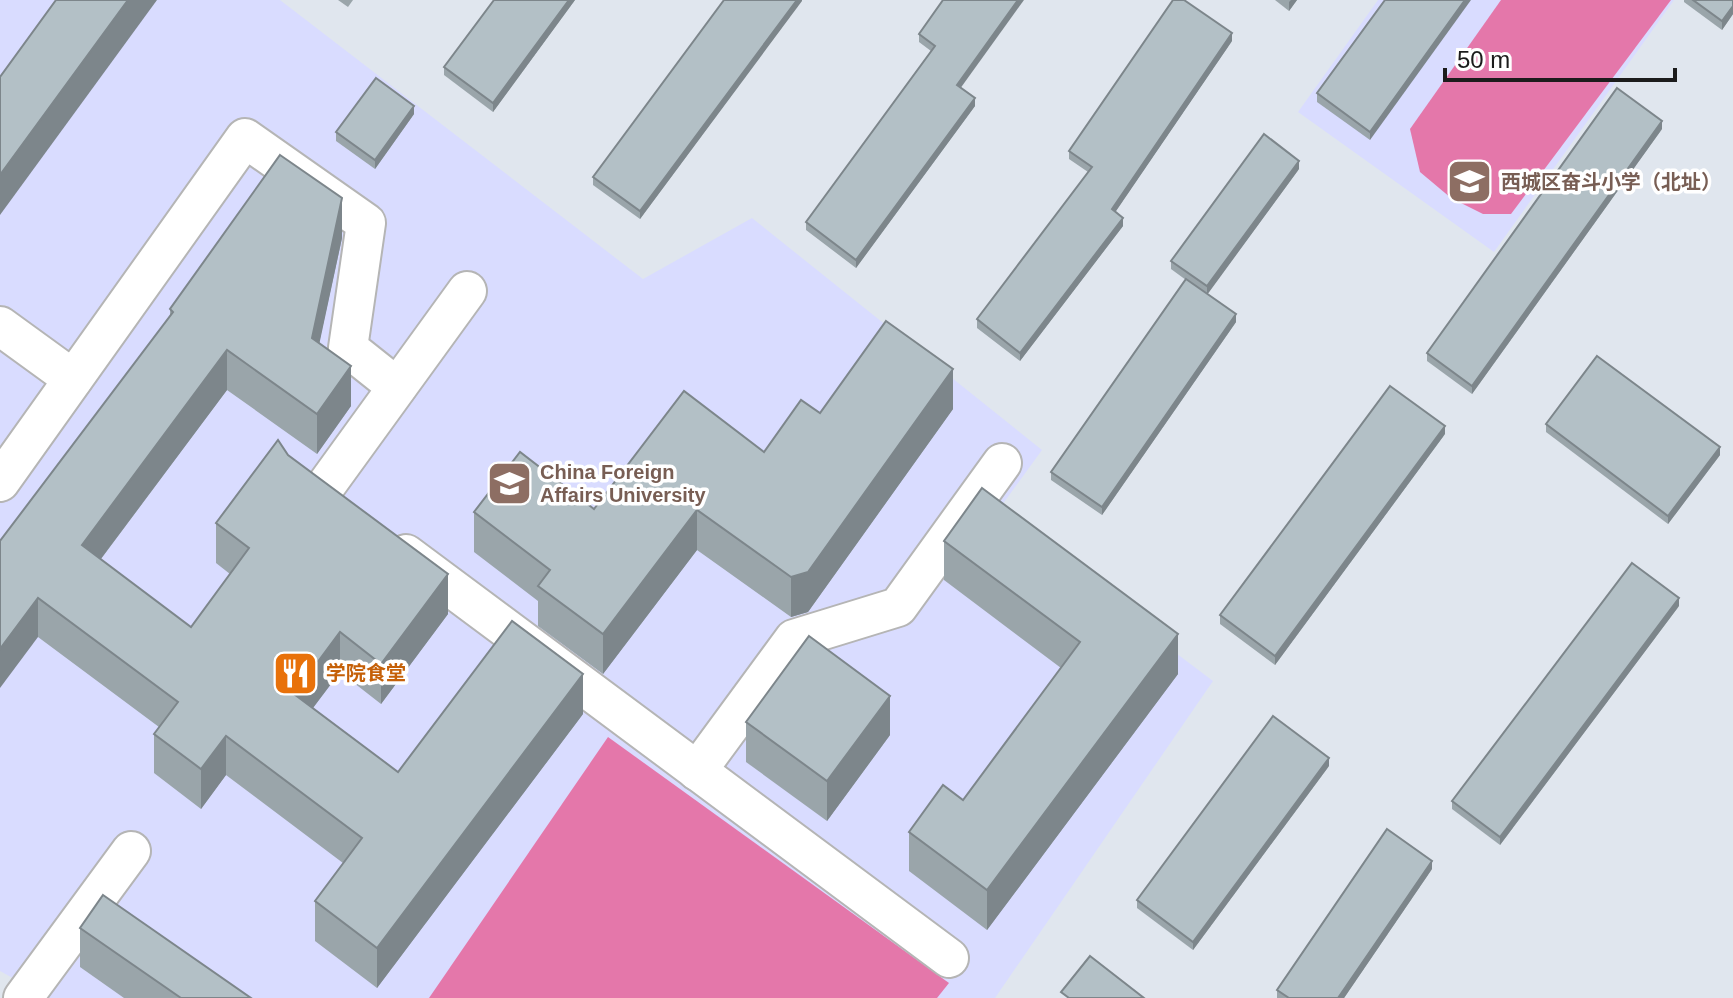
<svg xmlns="http://www.w3.org/2000/svg" width="1733" height="998" font-family="Helvetica,'Noto Sans SC',sans-serif">
<style>
.education{fill:#d9dcff}
.pitch{fill:#e477aa}
.lines{fill:none;stroke-linecap:round;stroke-linejoin:round}
.minor-casing{stroke:#b5b5b5;stroke-width:42}
.minor{stroke:#fff;stroke-width:38}
.wall{fill:#9aa5aa}
.shaded-wall{fill:#7d868b}
.building{fill:#b3c0c6;stroke:#7d868b;stroke-width:2}
.labels{text-anchor:middle;dominant-baseline:central;stroke-width:7;stroke-linejoin:round;paint-order:stroke}
.education-label{font-size:20px;font-weight:bold;fill:#785e54;stroke:#fff;text-anchor:start}
.food-label{font-size:20px;font-weight:bold;fill:#c56008;stroke:#fff;text-anchor:start}
</style>
<rect width="100%" height="100%" fill="#e0e6ee"/>
<g class="education">
<polygon points="0,0 280,0 643,279 752,218 1042,450 994,516 1213,681 995,998 49,998 0,971"/>
<polygon points="1378,0 1674,0 1494,252 1298,112"/>
</g>
<g class="pitch">
<polygon points="1501,0 1671,0 1511,214 1483,214 1451,198 1420,172 1410,129"/>
<polygon points="608,737 949,983 937,998 429,998"/>
</g>
<g class="lines">
<defs>
<g id="minor">
<polyline points="0,326 73,379"/>
<polyline points="0,482 245,138 366,223 348,348 397,387"/>
<polyline points="322,491 467,291"/>
<polyline points="406,554 949,958"/>
<polyline points="697,771 794,639 898,607 1002,463"/>
<polyline points="23,998 131,851"/>
</g>
</defs>
<use href="#minor" class="minor-casing"/>
<use href="#minor" class="minor"/>
</g>
<g class="wall">
<polygon points="338,0 353,0 348,7"/>
<polygon points="494,0 575,0 493,112 444,75 444,67"/>
<polygon points="802,0 640,219 593,185 593,177"/>
<polygon points="943,0 961,88 975,106 856,268 806,230 806,222 931,51 919,42 919,34"/>
<polygon points="1275,0 1297,0 1289,11"/>
<polygon points="1385,0 1370,140 1317,102 1317,93"/>
<polygon points="1684,0 1733,0 1733,14 1722,30 1684,2"/>
<polygon points="1232,41 1115,212 1123,226 1020,361 977,328 977,319 1088,172 1069,159 1069,151"/>
<polygon points="414,114 375,169 336,141 336,132"/>
<polygon points="1662,129 1472,394 1427,361 1427,353"/>
<polygon points="1299,169 1207,294 1236,322 1102,515 1051,480 1051,472 1186,280 1171,269 1171,261"/>
<polygon points="342,238 319,343 351,406 317,454 227,390 101,559 191,627 230,574 216,563 216,523 288,455 448,614 381,704 340,672 313,708 398,772 583,714 377,988 315,941 315,901 343,863 226,775 201,809 154,773 154,734 159,727 38,637 0,541 170,316 170,309"/>
<polygon points="953,409 808,612 791,617 697,550 603,674 538,626 538,601 474,552 474,512 594,509 764,452 820,413"/>
<polygon points="1546,424 1720,455 1668,524 1546,432"/>
<polygon points="1445,434 1275,665 1220,624 1220,615"/>
<polygon points="944,541 1178,674 987,930 909,871 909,832 963,800 1061,668 944,580"/>
<polygon points="1679,606 1500,845 1452,809 1452,801"/>
<polygon points="746,722 890,735 827,821 746,762"/>
<polygon points="1329,766 1193,950 1137,908 1137,900"/>
<polygon points="1432,869 1344,998 1277,998 1277,990"/>
<polygon points="80,928 251,998 124,998 80,967"/>
</g>
<g class="shaded-wall">
<polygon points="128,0 157,0 0,215 0,175"/>
<polygon points="569,0 575,0 493,112 493,103"/>
<polygon points="797,0 802,0 802,1 640,219 640,211"/>
<polygon points="1018,0 1024,0 957,93 957,85"/>
<polygon points="1291,0 1297,0 1289,11 1289,2"/>
<polygon points="1465,0 1471,0 1370,140 1370,132"/>
<polygon points="1733,6 1733,14 1722,30 1722,21"/>
<polygon points="1232,33 1232,41 1112,217 1112,209"/>
<polygon points="975,98 975,106 856,268 856,260"/>
<polygon points="414,106 414,114 375,169 375,160"/>
<polygon points="1662,121 1662,129 1472,394 1472,386"/>
<polygon points="1299,161 1299,169 1207,295 1207,286"/>
<polygon points="342,198 342,238 312,378 312,338"/>
<polygon points="1123,218 1123,226 1020,361 1020,353"/>
<polygon points="1236,314 1236,322 1102,515 1102,507"/>
<polygon points="227,350 227,390 82,584 82,545"/>
<polygon points="351,366 351,406 317,454 317,414"/>
<polygon points="953,369 953,409 808,612 791,617 791,577"/>
<polygon points="1445,426 1445,434 1275,665 1275,656"/>
<polygon points="1720,447 1720,455 1668,524 1668,516"/>
<polygon points="697,510 697,550 603,674 603,634"/>
<polygon points="448,574 448,614 381,704 381,664"/>
<polygon points="38,598 38,637 0,688 0,649"/>
<polygon points="1679,598 1679,606 1500,845 1500,837"/>
<polygon points="340,632 340,672 294,733 294,694"/>
<polygon points="1178,634 1178,674 987,930 987,890"/>
<polygon points="583,674 583,714 377,988 377,948"/>
<polygon points="890,696 890,735 827,821 827,781"/>
<polygon points="226,736 226,775 201,809 201,769"/>
<polygon points="1329,758 1329,766 1193,950 1193,942"/>
<polygon points="1432,861 1432,869 1344,998 1338,998"/>
</g>
<g class="building">
<polygon points="56,0 128,0 0,175 0,77"/>
<polygon points="494,0 569,0 493,103 444,67"/>
<polygon points="724,0 797,0 640,211 593,177"/>
<polygon points="943,0 1018,0 957,85 975,98 856,260 806,222 935,46 919,34"/>
<polygon points="1173,0 1184,0 1232,33 1112,209 1123,218 1020,353 977,319 1092,167 1069,151"/>
<polygon points="1385,0 1465,0 1370,132 1317,93"/>
<polygon points="1693,0 1733,0 1733,6 1722,21"/>
<polygon points="376,78 414,106 375,160 336,132"/>
<polygon points="1617,88 1662,121 1472,386 1427,353"/>
<polygon points="1264,134 1299,161 1207,286 1171,261"/>
<polygon points="280,155 342,198 312,338 351,366 317,414 227,350 82,545 191,627 249,548 216,523 278,440 288,455 448,574 381,664 340,632 294,694 398,772 512,621 583,674 377,948 315,901 362,838 226,736 201,769 154,734 178,702 38,598 0,649 0,541 173,312 170,309"/>
<polygon points="1186,279 1236,314 1102,507 1051,472"/>
<polygon points="886,321 953,369 808,572 791,577 697,510 603,634 538,586 550,570 474,512 520,452 594,509 684,391 764,452 801,400 820,413"/>
<polygon points="1597,356 1720,447 1668,516 1546,424"/>
<polygon points="1390,386 1445,426 1275,656 1220,615"/>
<polygon points="982,488 1178,634 987,890 909,832 943,785 963,800 1080,642 944,541"/>
<polygon points="1632,563 1679,598 1500,837 1452,801"/>
<polygon points="809,636 890,696 827,781 746,722"/>
<polygon points="1273,716 1329,758 1193,942 1137,900"/>
<polygon points="1387,829 1432,861 1338,998 1289,998 1277,990"/>
<polygon points="103,895 251,998 181,998 80,928"/>
<polygon points="1090,956 1144,998 1069,998 1061,992"/>
</g>
<defs>
<symbol id="school-square" viewBox="-11 -11 22 22"><rect x="-9" y="-9" width="18" height="18" rx="4" fill="#8d6e63" stroke="#fff"/><path d="M0-5L7-2L0 1L-7-2ZM-4 1L0 2.5L4 1V4Q0 6-4 4Z" fill="#fff"/></symbol>
<symbol id="university-square" viewBox="-11 -11 22 22"><rect x="-9" y="-9" width="18" height="18" rx="4" fill="#8d6e63" stroke="#fff"/><path d="M0-5L7-2L0 1L-7-2ZM-4 1L0 2.5L4 1V4Q0 6-4 4Z" fill="#fff"/></symbol>
<symbol id="restaurant-square" viewBox="-11 -11 22 22"><rect x="-9" y="-9" width="18" height="18" rx="4" fill="#e8710a" stroke="#fff"/><path d="M-5-6h1v4h1v-4h1v4h1v-4h1v5L-1.5 .5V6h-2V.5L-5-1ZM5-6V6H3V1.5H1.5Q1.5-4 5-6Z" fill="#fff"/></symbol>
</defs>
<g fill-rule="evenodd">
<use href="#school-square" x="1444" y="156" width="51" height="51"/>
<use href="#university-square" x="484" y="458" width="51" height="51"/>
<use href="#restaurant-square" x="270" y="648" width="51" height="51"/>
</g>
<g class="labels">
<g class="education-label">
<text x="1501" y="182">西城区奋斗小学（北址）</text>
<text x="540" y="472">China Foreign<tspan x="540" dy="23">Affairs University</tspan></text>
</g>
<g class="food-label">
<text x="326" y="673">学院食堂</text>
</g>
</g>
<path d="M1445 68v12h230v-12" fill="none" stroke="#1c1c1c" stroke-width="4"/>
<text x="1457" y="68" font-size="24" fill="#1c1c1c" stroke="#ffffff" stroke-width="6" paint-order="stroke">50 m</text>
</svg>
